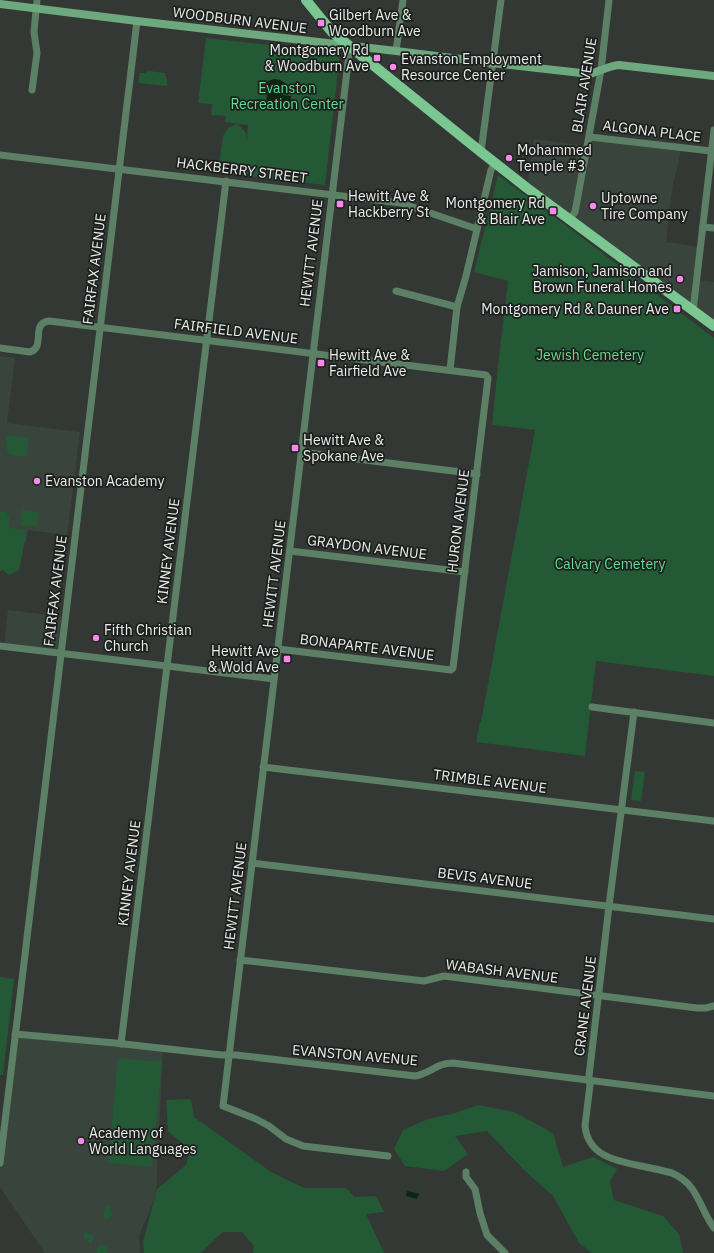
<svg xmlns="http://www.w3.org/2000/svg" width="714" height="1253" font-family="'IBM Plex Sans',sans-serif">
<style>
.built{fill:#39443c}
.green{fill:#245936}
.water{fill:#092713}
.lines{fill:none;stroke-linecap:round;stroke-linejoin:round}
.street{stroke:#5c8065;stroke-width:7}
.secondary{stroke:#6ea87e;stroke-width:8}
.primary{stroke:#7bc791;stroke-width:10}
.poi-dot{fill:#f888e9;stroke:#1c1f1d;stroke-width:1.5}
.labels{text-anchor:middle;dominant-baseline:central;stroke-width:3.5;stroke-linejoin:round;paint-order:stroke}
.poi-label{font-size:14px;fill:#ebeeeb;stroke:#1c1f1d;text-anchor:start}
.street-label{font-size:14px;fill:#ebeeeb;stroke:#1c1f1d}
.park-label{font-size:14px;fill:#64dd8d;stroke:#1c1f1d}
</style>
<rect width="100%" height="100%" fill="#333834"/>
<g class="built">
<polygon points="590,137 682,147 672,189 666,242 700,247 697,280 714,282 714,326 527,188 534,139 588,146"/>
<polygon points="0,356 15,358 7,423 80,432 67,535 28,530 26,542 0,539"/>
<polygon points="8,610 65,617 61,653 4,646"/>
<polygon points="15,1034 163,1049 156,1195 139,1236 140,1253 45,1253 0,1187 0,1163"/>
</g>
<g class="green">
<polygon points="206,38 340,53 325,185 218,173 223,136 229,127 238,124 246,133 247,140 248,125 225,122 226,116 211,115 212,104 198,103"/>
<polygon points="148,71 165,73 166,78 167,80 167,86 138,83 140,73 145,73"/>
<polygon points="498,175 572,230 714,338 714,676 596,661 585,756 476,742 480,722 481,722 535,430 492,425 498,366 508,281 474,272"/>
<path d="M7 435 29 438 26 457C7 455 5 455 7 435Z"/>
<polygon points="22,510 39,512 37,526 20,525"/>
<polygon points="0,511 6,512 9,516 9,528 27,530 19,570 9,575 3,570 0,571"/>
<polygon points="635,771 645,772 641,801 631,800"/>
<polygon points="0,977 14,979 3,1075 0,1075"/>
<polygon points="118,1058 162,1062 152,1167 108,1163"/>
<polygon points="191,1099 194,1117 271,1172 304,1188 346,1188 355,1197 376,1196 384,1212 366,1214 384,1253 253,1253 254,1246 242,1232 223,1232 200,1253 144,1253 143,1242 157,1189 186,1165 190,1150 168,1131 166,1100"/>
<polygon points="478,1105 514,1112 553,1133 563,1167 593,1157 617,1169 610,1182 614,1200 663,1216 679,1234 683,1253 592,1253 579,1243 553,1196 524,1170 487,1131 455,1136 468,1154 444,1171 405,1166 394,1149 403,1130 428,1119 455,1113"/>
<polygon points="107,1204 110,1206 112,1213 109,1220 104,1218 103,1214"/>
<polygon points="85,1232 94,1236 91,1244 83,1237"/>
<polygon points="101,1245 107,1247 107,1253 97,1253 96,1248"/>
</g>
<g class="water">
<polygon points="274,79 280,80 285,83 282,88 282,95 291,96 290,107 266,105 267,94 271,94 271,91 264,85 268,81"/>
<polygon points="407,1191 419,1194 417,1199 406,1196"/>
</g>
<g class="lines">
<g class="street">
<polyline points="350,46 223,1106 256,1119 269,1126 286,1139 303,1146 388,1156"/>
<polyline points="396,51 403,0"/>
<polyline points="32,90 37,53 34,32 37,0"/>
<polyline points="590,137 711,151"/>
<polyline points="481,152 501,0"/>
<polyline points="0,155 401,203 477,229"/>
<polyline points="570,219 575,212 601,70 609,0"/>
<polyline points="703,227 714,228"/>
<polyline points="396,291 457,307"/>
<polyline points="693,311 714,130"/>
<path d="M0 348 30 352C46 348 30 323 49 321L486 375 488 378 453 668 451 670 278 649"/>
<polyline points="450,370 457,307 466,276 491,170 495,162"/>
<polyline points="301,452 477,474"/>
<polyline points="290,551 465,572"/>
<polyline points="0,646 274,679"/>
<polyline points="592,707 714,723"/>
<path d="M634 712 609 906 589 1076 590 1085 585 1126C588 1156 616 1161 641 1166 651 1168 661 1170 672 1173 699 1185 698 1206 714 1228"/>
<polyline points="263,767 714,821"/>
<polyline points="252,863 714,919"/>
<polyline points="240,960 424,981 444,976 697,1008 706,1008 714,1006"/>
<path d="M15 1034 115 1043 222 1055H236L415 1076C430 1074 436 1063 453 1063L714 1096"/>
<polyline points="121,1044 226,181"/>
<polyline points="0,1163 137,21"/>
<polyline points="466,1172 466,1177 475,1189 480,1213 487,1235 505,1253"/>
</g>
<path class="secondary" d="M0 4 137 21 396 51 493 63 590 74C600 71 609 66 619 65L714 76"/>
<polyline class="primary" points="306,0 332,32 481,152 527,188 714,326"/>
</g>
<g class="poi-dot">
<rect x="317" y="19" width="8" height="8" rx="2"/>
<rect x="373" y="54" width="8" height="8" rx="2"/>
<circle cx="393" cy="67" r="4"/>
<circle cx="509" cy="158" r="4"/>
<rect x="336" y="200" width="8" height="8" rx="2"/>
<circle cx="593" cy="206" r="4"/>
<rect x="549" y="207" width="8" height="8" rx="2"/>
<circle cx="680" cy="279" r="4"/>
<rect x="673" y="305" width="8" height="8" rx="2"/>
<rect x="317" y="359" width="8" height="8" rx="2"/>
<rect x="291" y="444" width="8" height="8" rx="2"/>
<circle cx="37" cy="481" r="4"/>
<circle cx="96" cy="638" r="4"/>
<rect x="283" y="655" width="8" height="8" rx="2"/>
<circle cx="81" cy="1141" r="4"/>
</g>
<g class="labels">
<g class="poi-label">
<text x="329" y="15">Gilbert Ave &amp;<tspan x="329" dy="16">Woodburn Ave</tspan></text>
<text x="369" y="50" text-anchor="end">Montgomery Rd<tspan x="369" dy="16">&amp; Woodburn Ave</tspan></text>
<text x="401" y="59">Evanston Employment<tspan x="401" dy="16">Resource Center</tspan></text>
<text x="517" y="150">Mohammed<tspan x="517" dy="16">Temple #3</tspan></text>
<text x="348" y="196">Hewitt Ave &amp;<tspan x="348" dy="16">Hackberry St</tspan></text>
<text x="601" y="198">Uptowne<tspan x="601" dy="16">Tire Company</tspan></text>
<text x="545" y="203" text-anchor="end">Montgomery Rd<tspan x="545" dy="16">&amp; Blair Ave</tspan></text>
<text x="672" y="271" text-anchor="end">Jamison, Jamison and<tspan x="672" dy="16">Brown Funeral Homes</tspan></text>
<text x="669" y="309" text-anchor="end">Montgomery Rd &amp; Dauner Ave</text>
<text x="329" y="355">Hewitt Ave &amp;<tspan x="329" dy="16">Fairfield Ave</tspan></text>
<text x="303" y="440">Hewitt Ave &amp;<tspan x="303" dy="16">Spokane Ave</tspan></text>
<text x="45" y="481">Evanston Academy</text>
<text x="104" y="630">Fifth Christian<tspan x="104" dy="16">Church</tspan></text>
<text x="279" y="651" text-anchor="end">Hewitt Ave<tspan x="279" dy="16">&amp; Wold Ave</tspan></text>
<text x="89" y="1133">Academy of<tspan x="89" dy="16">World Languages</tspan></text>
</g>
<g class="street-label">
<text transform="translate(240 20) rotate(7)">WOODBURN AVENUE</text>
<text transform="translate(584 85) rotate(-81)">BLAIR AVENUE</text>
<text transform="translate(652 131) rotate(7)">ALGONA PLACE</text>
<text transform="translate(242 170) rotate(7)">HACKBERRY STREET</text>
<text transform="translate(311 253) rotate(-83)">HEWITT AVENUE</text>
<text transform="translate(94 269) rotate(-83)">FAIRFAX AVENUE</text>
<text transform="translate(236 331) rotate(7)">FAIRFIELD AVENUE</text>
<text transform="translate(458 521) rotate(-83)">HURON AVENUE</text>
<text transform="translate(367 547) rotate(7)">GRAYDON AVENUE</text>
<text transform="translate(168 551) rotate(-83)">KINNEY AVENUE</text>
<text transform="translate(274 574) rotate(-83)">HEWITT AVENUE</text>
<text transform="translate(55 591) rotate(-83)">FAIRFAX AVENUE</text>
<text transform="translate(367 647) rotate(7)">BONAPARTE AVENUE</text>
<text transform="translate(490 781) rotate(7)">TRIMBLE AVENUE</text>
<text transform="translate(129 873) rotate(-83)">KINNEY AVENUE</text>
<text transform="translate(485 878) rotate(7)">BEVIS AVENUE</text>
<text transform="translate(235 896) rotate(-83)">HEWITT AVENUE</text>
<text transform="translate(502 971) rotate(7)">WABASH AVENUE</text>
<text transform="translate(585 1006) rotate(-83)">CRANE AVENUE</text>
<text transform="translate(355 1055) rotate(5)">EVANSTON AVENUE</text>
</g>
<g class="park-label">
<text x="287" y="88">Evanston<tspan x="287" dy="16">Recreation Center</tspan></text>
<text x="590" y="355">Jewish Cemetery</text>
<text x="610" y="564">Calvary Cemetery</text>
</g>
</g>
</svg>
